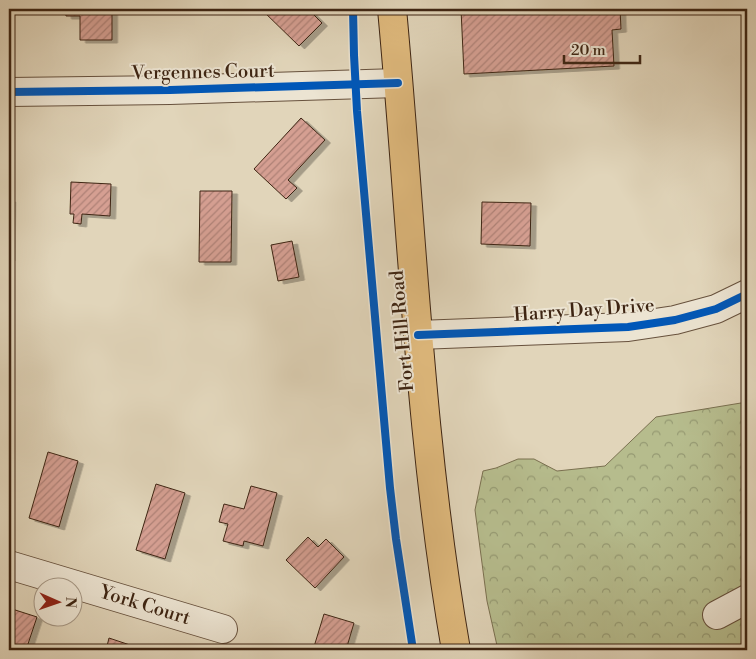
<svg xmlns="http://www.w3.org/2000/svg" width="756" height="659" font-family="'Libre Bodoni',serif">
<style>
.forest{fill:url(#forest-crowns);stroke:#7a7050}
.building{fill:url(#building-hatch);stroke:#3e2513;filter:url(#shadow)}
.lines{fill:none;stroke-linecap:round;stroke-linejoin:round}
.minor-casing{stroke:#67513d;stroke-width:30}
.primary-casing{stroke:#3e2513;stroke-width:30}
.minor{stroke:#ece4d2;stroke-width:28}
.primary{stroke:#e0ba7d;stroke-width:28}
.cycleway-casing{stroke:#ece4d2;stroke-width:11}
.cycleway{stroke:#0057b8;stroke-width:8}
.labels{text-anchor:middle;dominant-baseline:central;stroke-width:4;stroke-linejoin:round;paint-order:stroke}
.street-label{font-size:19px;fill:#3e2513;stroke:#ece4d2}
</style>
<defs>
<pattern id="forest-crowns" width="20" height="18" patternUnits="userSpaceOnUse" patternTransform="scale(1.25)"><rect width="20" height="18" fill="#b6bc8d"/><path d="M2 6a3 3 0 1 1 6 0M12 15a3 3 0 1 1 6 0" fill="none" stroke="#959972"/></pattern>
<pattern id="building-hatch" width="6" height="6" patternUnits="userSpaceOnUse" patternTransform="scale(1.25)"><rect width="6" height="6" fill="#d59f92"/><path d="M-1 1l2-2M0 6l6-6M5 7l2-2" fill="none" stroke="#ae8176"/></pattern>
<filter id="shadow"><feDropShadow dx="5.5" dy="3" stdDeviation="0" flood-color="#0004"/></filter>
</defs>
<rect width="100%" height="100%" fill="#e1d5ba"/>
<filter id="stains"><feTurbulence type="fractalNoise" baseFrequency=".004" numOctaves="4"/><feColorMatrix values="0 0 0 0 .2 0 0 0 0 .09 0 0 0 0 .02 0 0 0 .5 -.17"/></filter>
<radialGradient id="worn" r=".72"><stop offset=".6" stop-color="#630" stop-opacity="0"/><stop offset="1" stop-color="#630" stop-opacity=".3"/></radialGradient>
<polygon class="forest" points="747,402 747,650 498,650 487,601 475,510 483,471 496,468 518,459 534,459 557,471 605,466 656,417"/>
<g class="building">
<polygon points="65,9 112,9 112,40 80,40 80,16 66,16"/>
<polygon points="261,9 308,9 322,23 299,46"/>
<polygon points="461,9 620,9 621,29 612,30 614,66 464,74"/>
<polygon points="301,118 325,140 288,180 297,188 286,199 254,169"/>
<polygon points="71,182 111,184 110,216 82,214 81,224 73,223 74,214 70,214"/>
<polygon points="200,191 232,191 231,262 199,262"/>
<polygon points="9,199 10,199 9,258"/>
<polygon points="482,202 531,203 530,246 481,244"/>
<polygon points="292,241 299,277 278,281 271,245"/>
<polygon points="48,452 78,461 59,527 29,518"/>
<polygon points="156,484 185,493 165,559 136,550"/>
<polygon points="251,486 277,493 263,546 244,541 243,546 223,541 228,524 219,522 224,504 244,509"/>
<polygon points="308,537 318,547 326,539 344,557 315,588 286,560"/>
<polygon points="9,608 37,617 26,650 9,650"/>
<polygon points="324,614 354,623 346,650 313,650"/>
<polygon points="109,638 139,648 138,650 106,650"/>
</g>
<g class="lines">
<defs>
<g id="minor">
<polyline points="9,92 170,90 398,83"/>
<polyline points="418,335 628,327 675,320 716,309 747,294"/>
<polyline points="9,565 223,629"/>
<polyline points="717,615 747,599"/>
</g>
<path id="primary" d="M392 9C412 223 419 438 456 650"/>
</defs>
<use href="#minor" class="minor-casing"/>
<use href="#primary" class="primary-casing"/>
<use href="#minor" class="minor"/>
<use href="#primary" class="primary"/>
<defs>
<g id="cycleway">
<polyline points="353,9 354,55 357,111 390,488 396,539 413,650"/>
<polyline points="9,92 170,90 398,83"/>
<polyline points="418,335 628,327 675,320 716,309 747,294"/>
</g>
</defs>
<use href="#cycleway" class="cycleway-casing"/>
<use href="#cycleway" class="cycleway"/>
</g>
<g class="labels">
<g class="street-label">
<text transform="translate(203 72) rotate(-1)">Vergennes Court</text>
<text transform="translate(584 310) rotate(-4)">Harry Day Drive</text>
<text transform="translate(402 331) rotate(-95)">Fort Hill Road</text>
<text transform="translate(145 605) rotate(17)">York Court</text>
</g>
</g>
<rect width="756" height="659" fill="none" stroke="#e1d5ba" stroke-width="30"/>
<rect x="10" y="10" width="736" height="639" fill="none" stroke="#3e2513" stroke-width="2.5"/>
<rect x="15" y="15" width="726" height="629" fill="none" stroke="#3e2513"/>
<g transform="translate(58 602) rotate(92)"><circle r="24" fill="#ece4d2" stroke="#a69886"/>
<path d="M0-4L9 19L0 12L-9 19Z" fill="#8f2418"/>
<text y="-8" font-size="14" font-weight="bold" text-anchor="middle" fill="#3e2513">N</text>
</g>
<path d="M564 55v8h76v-8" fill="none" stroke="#3e2513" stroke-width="2.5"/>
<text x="571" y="55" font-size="15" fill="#3e2513" stroke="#ece4d2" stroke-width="4" paint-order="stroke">20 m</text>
<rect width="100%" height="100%" filter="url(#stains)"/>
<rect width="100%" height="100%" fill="url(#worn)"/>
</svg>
